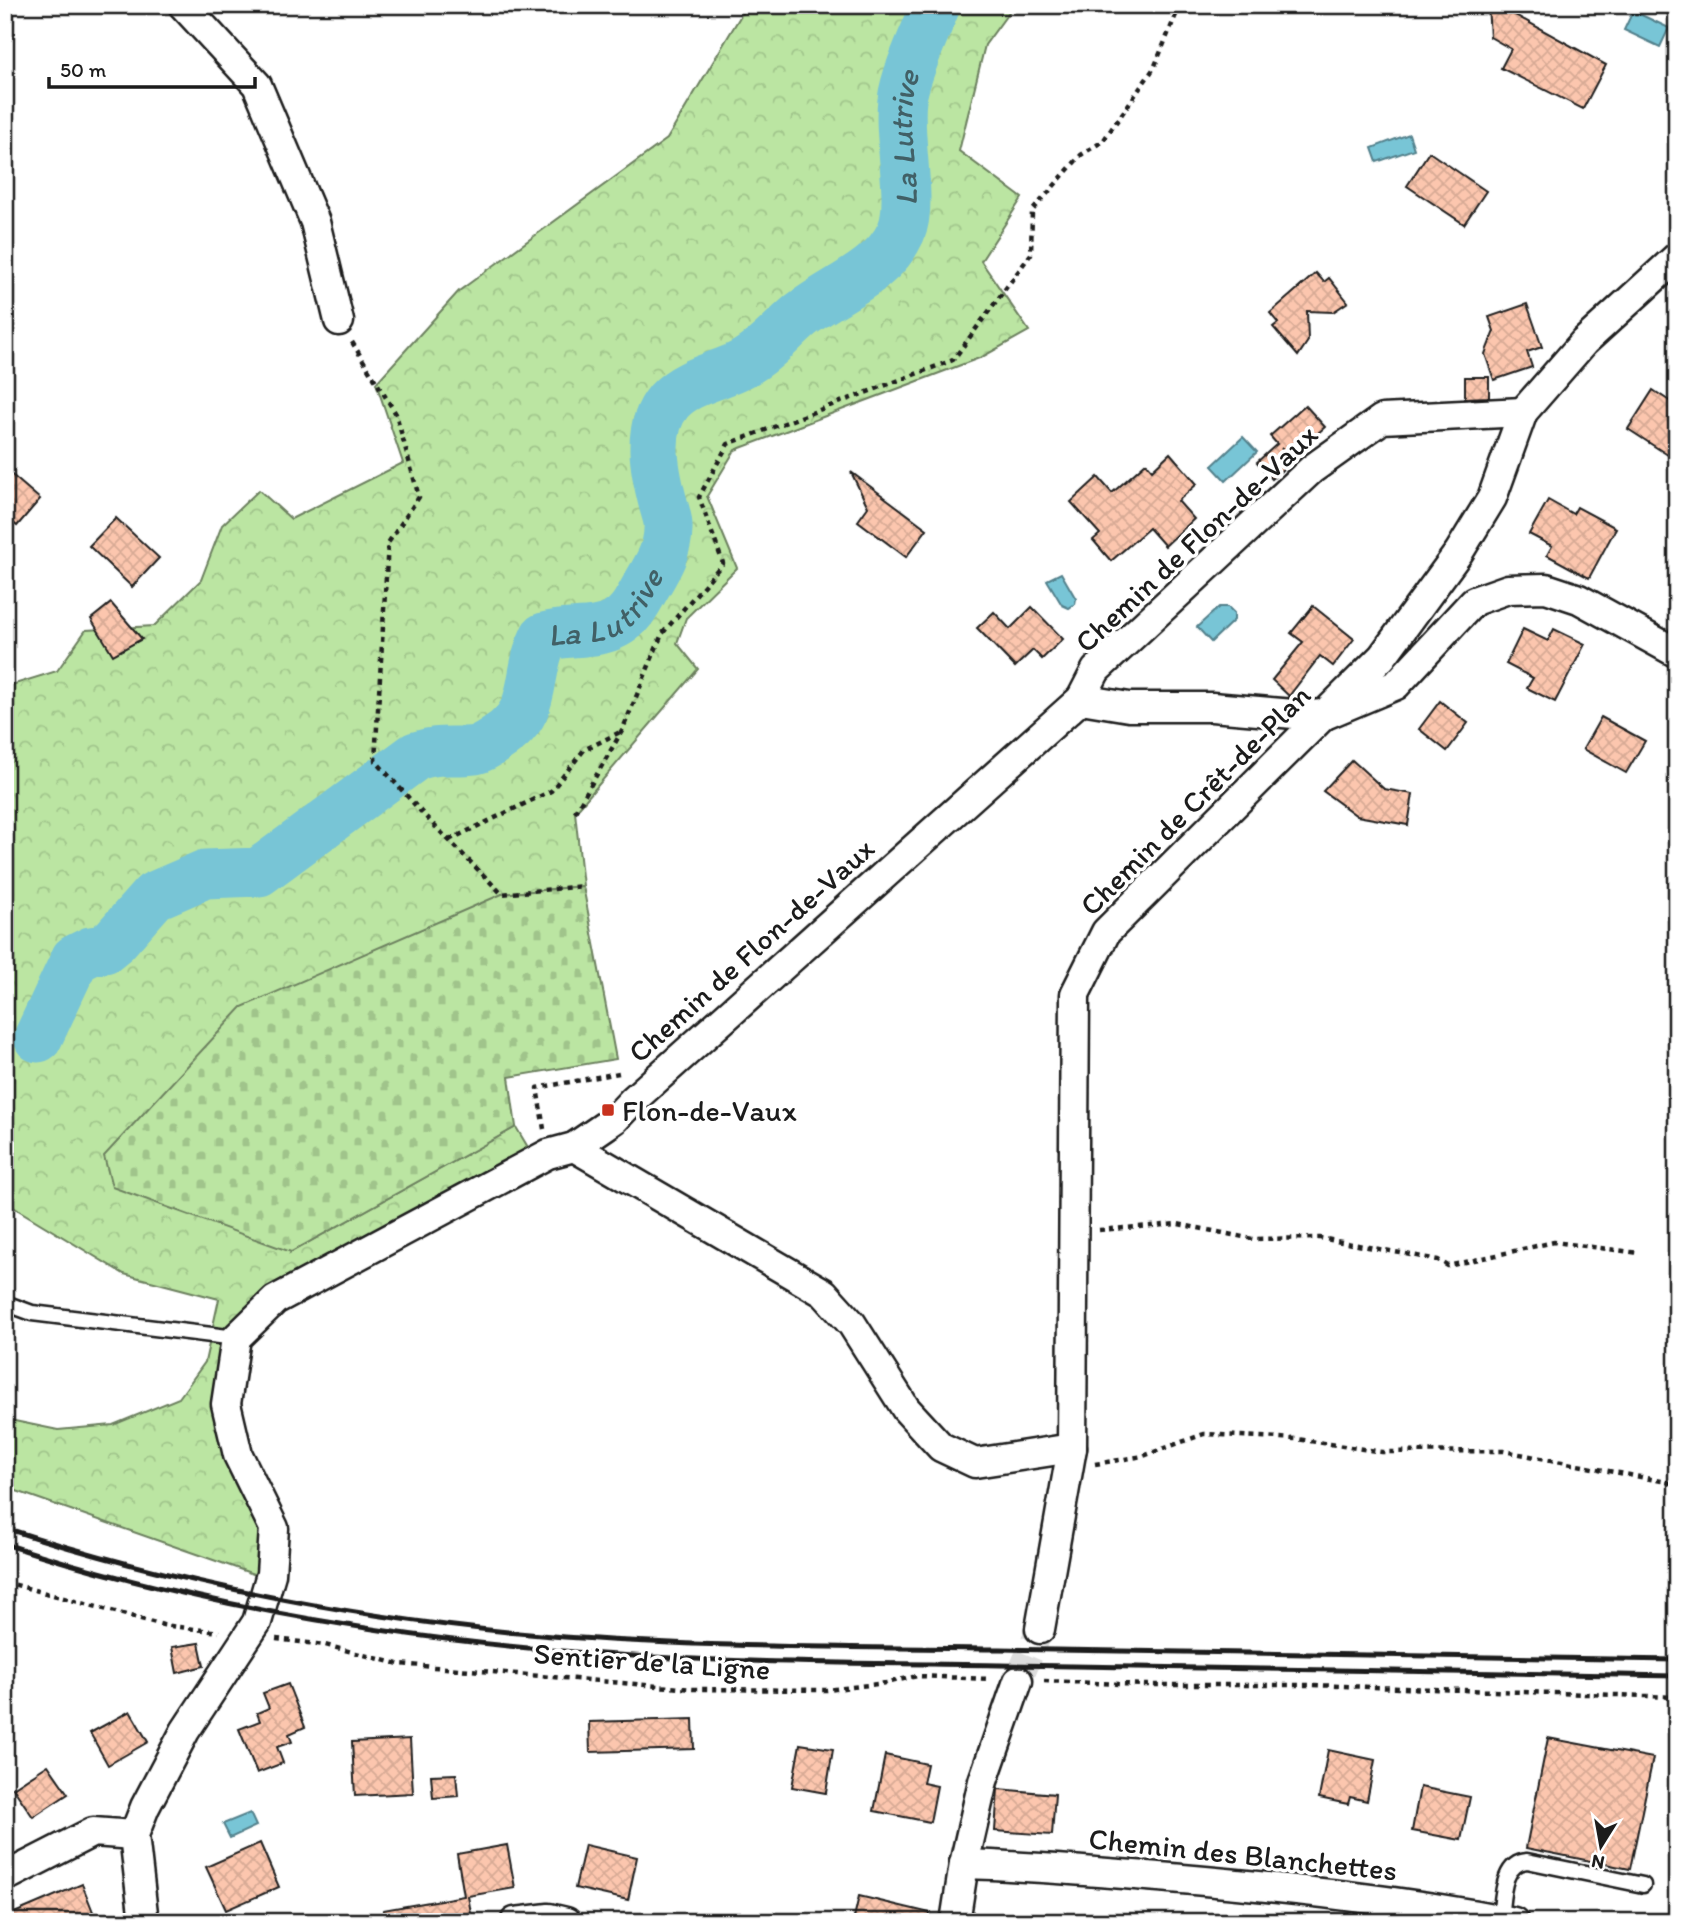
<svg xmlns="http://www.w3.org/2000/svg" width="1682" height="1927" font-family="Itim,sans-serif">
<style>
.forest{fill:url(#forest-crowns);stroke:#6c805f;stroke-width:2}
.cemetery{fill:url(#cemetery-stones);stroke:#6c805f;stroke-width:2}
.water{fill:#78c5d6;stroke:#53818c;stroke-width:2}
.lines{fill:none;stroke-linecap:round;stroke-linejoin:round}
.river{stroke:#78c5d6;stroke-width:49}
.building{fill:url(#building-cross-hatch);stroke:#1c1c1c;stroke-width:2}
.street-tunnel{stroke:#ddd;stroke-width:28;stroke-dasharray:28 14;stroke-linecap:butt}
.lane-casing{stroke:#1c1c1c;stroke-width:19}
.street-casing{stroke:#1c1c1c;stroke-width:33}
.path{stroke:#1c1c1c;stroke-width:4.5;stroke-dasharray:5 5;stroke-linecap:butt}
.lane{stroke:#fff;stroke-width:14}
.street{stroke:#fff;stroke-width:28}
.rail{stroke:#1c1c1c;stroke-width:5}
.poi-dot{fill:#c8321e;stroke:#fff;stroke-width:2.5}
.labels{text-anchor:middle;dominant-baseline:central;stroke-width:7;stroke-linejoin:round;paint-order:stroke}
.street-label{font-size:30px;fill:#1c1c1c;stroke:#fff}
.poi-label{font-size:30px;fill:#1c1c1c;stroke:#fff;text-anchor:start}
.water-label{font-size:32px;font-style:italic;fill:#416066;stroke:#fff}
</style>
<defs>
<pattern id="forest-crowns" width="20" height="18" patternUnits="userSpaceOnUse" patternTransform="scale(1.75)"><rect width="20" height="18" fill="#bbe5a2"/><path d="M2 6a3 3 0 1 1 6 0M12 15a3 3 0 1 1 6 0" fill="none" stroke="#a0c48b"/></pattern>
<pattern id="cemetery-stones" width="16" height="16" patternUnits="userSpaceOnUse" patternTransform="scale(1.75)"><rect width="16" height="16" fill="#bbe5a2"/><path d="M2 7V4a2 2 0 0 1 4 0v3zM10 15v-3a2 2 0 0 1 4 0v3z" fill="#a0c48b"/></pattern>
<pattern id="building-cross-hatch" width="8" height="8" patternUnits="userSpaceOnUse" patternTransform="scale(1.75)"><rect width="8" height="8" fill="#fcc6ae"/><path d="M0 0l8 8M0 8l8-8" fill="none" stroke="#d7aa95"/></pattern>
</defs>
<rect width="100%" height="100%" fill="#fff"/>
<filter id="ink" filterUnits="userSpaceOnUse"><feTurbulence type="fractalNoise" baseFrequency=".0143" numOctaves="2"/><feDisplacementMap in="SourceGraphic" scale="14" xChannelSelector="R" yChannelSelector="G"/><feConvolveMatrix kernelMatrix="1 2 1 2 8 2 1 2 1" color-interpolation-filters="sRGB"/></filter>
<g filter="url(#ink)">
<polygon class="forest" points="747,5 1014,5 985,45 959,151 1022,198 981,261 1029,331 982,357 735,450 707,496 737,568 686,618 677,643 698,669 575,812 583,886 502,894 291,1252 516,1127 529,1149 236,1338 226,1404 262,1505 262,1577 5,1487 5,1419 58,1430 113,1425 179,1398 205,1362 219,1299 124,1274 5,1202 5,687 57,671 86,630 154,626 201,580 222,525 259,490 291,519 403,463 376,383 459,291 667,139"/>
<polygon class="cemetery" points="583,886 616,1059 509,1077 516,1127 291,1252 112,1187 104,1156 242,1007 502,894"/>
<g class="water">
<polygon points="1633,11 1669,28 1660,47 1624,30"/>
<polygon points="1409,134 1414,149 1377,162 1372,148"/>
<polygon points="1243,437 1257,452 1226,481 1212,466"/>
<polygon points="1061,573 1076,599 1075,604 1069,608 1062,605 1047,580"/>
<polygon points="1219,607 1228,607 1234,613 1234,620 1211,642 1197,627"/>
<polygon points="250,1813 256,1826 230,1838 223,1824"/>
</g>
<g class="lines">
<path class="river" id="s1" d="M38 1038 75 959 91 951 104 949 115 940 154 896 205 874 259 872 416 756C440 748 453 753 475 750 483 748 492 742 499 737 540 711 525 675 544 637 568 630 594 636 616 624 631 616 637 602 645 588 656 569 668 551 668 529 669 521 665 511 663 503 655 472 645 429 669 401 687 380 721 376 744 363 765 352 783 330 801 315 835 288 882 274 901 232 914 203 897 136 902 100 905 74 926 31 936 5"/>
</g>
<g class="building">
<polygon points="1488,5 1497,5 1606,65 1583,109 1501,68 1511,49 1490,37"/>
<polygon points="1429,152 1486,191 1464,224 1407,186"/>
<polygon points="1316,273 1324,282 1329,278 1348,302 1333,312 1307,311 1308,341 1298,356 1273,327 1278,323 1270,313"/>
<polygon points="1527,304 1542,347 1527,352 1532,367 1494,380 1485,354 1494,331 1489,317"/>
<polygon points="1465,377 1489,377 1489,397 1465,398"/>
<polygon points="1653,390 1677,406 1677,461 1628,429"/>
<polygon points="1305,405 1325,427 1290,458 1281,448 1292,461 1272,479 1257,462 1277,444 1270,436"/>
<polygon points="1170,453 1197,484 1178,501 1194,519 1165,546 1149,528 1111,561 1093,540 1100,534 1071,502 1098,477 1112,493 1146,463 1152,470"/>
<polygon points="5,469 40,499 17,526 5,516"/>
<polygon points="851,472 927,529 906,557 858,521 868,507"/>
<polygon points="1548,500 1573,514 1577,507 1616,528 1589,578 1547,555 1552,546 1529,534"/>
<polygon points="116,518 159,558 132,587 89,546"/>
<polygon points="111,603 142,639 113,655 91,619"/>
<polygon points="1313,606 1354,639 1333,666 1320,656 1289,696 1272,680 1303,642 1291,633"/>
<polygon points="1032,607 1063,639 1042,659 1033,650 1015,667 977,628 994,612 1010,629"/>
<polygon points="1523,629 1548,641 1554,629 1585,644 1555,702 1527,688 1533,678 1506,664"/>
<polygon points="1440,701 1468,723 1447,751 1419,729"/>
<polygon points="1601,717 1645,741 1626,773 1583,749"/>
<polygon points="1352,760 1384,789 1413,794 1408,825 1357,816 1323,791"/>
<polygon points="199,1643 204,1666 177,1673 172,1647"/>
<polygon points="288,1684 305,1727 289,1734 292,1742 277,1747 283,1763 257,1773 239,1729 260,1721 257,1713 269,1708 263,1693"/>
<polygon points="130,1711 148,1742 108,1765 90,1733"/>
<polygon points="693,1719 694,1749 590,1752 589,1722"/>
<polygon points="1548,1738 1653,1758 1630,1869 1526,1848"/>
<polygon points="410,1739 413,1793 355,1796 352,1742"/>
<polygon points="800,1744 833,1749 826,1793 792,1787"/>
<polygon points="1328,1750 1375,1760 1367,1801 1350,1797 1348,1804 1319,1798"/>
<polygon points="885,1755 927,1764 923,1783 937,1786 930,1822 874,1811"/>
<polygon points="48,1765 68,1794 33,1817 13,1788"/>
<polygon points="456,1774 458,1796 433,1798 431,1775"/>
<polygon points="1420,1787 1470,1797 1461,1840 1412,1831"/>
<polygon points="998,1789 1055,1794 1052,1835 995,1831"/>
<polygon points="260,1843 279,1887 226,1910 206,1867"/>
<polygon points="507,1845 515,1888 468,1896 472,1919 454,1922 384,1922 383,1910 464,1896 457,1854"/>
<polygon points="585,1845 637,1857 628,1900 575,1888"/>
<polygon points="82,1884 97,1922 5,1922 5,1917"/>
<polygon points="859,1896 930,1913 929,1922 853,1922"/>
</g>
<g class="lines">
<polyline class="street-tunnel" points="1018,1681 1040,1629"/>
<defs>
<g id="lane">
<polyline points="5,1303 32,1313 236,1338"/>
<path d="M1500 1919C1503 1899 1501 1863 1527 1861L1643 1885"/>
</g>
<g id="street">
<polyline points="183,5 257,85 315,222 339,321"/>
<polyline points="1081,699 1129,707 1212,707 1305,715 1327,714 1396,685 1474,601 1508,589 1546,588 1579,599 1677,653"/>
<polyline points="574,1147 824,1293 852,1324 906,1409 941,1447 975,1463 1072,1448"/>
<polyline points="1040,1629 1072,1448 1075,994 1106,932 1382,657 1459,552 1492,498 1523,412 1584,342 1677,257"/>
<path d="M964 1864C1033 1866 1102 1872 1171 1878 1287 1888 1400 1900 1514 1922"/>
<polyline points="5,1877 93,1832 134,1835"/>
<polyline points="144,1922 134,1835 145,1807 185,1731 257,1622 271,1574 274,1528 238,1455 226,1404 236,1338 275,1300 548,1154 574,1147 615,1119 633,1100 1081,699 1096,670 1312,469 1382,419 1523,412"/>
<polyline points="515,1922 549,1918 566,1922"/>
<polyline points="955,1922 964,1864 983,1781 1018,1681"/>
</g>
</defs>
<use href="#lane" class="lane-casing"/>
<use href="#street" class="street-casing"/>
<g class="path">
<polyline points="352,342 396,414 419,497 388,543 375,760 423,814 502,894 583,886"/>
<polyline points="575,812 622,731 662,634 723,563 699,497 728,444 953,360 1031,254 1032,211 1081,155 1103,141 1154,68 1180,5"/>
<polyline points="449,840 551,791 584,750 620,732"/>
<polyline points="544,1129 537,1088 619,1073"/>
<polyline points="1099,1230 1178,1224 1253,1239 1320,1238 1438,1260 1448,1266 1554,1242 1639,1253"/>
<polyline points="1095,1464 1143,1456 1204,1434 1297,1439 1382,1452 1504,1451 1677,1484"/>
<polyline points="5,1582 163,1625 219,1632"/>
<polyline points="276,1639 325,1645 399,1664 693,1689 827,1690 886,1683 917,1676 990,1679"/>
<polyline points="1044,1681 1146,1685 1311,1685 1677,1697"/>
</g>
<use href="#lane" class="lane"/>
<use href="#street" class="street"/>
<g class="rail">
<path d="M5 1528C172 1582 344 1616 518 1633 678 1648 839 1647 1000 1649 1226 1653 1451 1656 1677 1660"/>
<path d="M5 1544C193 1605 389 1638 586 1653 723 1663 862 1663 1000 1665 1226 1668 1451 1672 1677 1676"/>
</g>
</g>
</g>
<rect class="poi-dot" x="601" y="1103" width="14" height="14" rx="3.5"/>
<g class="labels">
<g class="street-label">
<text transform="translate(1196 538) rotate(-43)">Chemin de Flon-de-Vaux</text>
<text transform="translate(1195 800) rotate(-45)">Chemin de Crêt-de-Plan</text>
<text transform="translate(751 950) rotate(-42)">Chemin de Flon-de-Vaux</text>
<text transform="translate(652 1661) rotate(4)">Sentier de la Ligne</text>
<text transform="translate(1243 1854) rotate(6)">Chemin des Blanchettes</text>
</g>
<g class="poi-label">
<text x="622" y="1110">Flon-de-Vaux</text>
</g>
<g class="water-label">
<text stroke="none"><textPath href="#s1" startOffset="1400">La Lutrive</textPath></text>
<text stroke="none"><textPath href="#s1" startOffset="768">La Lutrive</textPath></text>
</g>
</g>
<rect width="1682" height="1927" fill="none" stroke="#fff" stroke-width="28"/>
<rect x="14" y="14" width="1654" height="1899" fill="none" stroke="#1c1c1c" stroke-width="2.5" filter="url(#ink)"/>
<g transform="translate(1601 1846) rotate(191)" stroke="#ffffff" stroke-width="5" paint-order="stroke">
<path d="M0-5L12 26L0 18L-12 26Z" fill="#1c1c1c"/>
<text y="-10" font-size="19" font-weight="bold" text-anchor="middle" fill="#1c1c1c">N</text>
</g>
<path d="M49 77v10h206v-10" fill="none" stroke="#1c1c1c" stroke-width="3.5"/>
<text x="60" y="77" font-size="21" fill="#1c1c1c" stroke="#ffffff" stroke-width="5" paint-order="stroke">50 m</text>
</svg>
